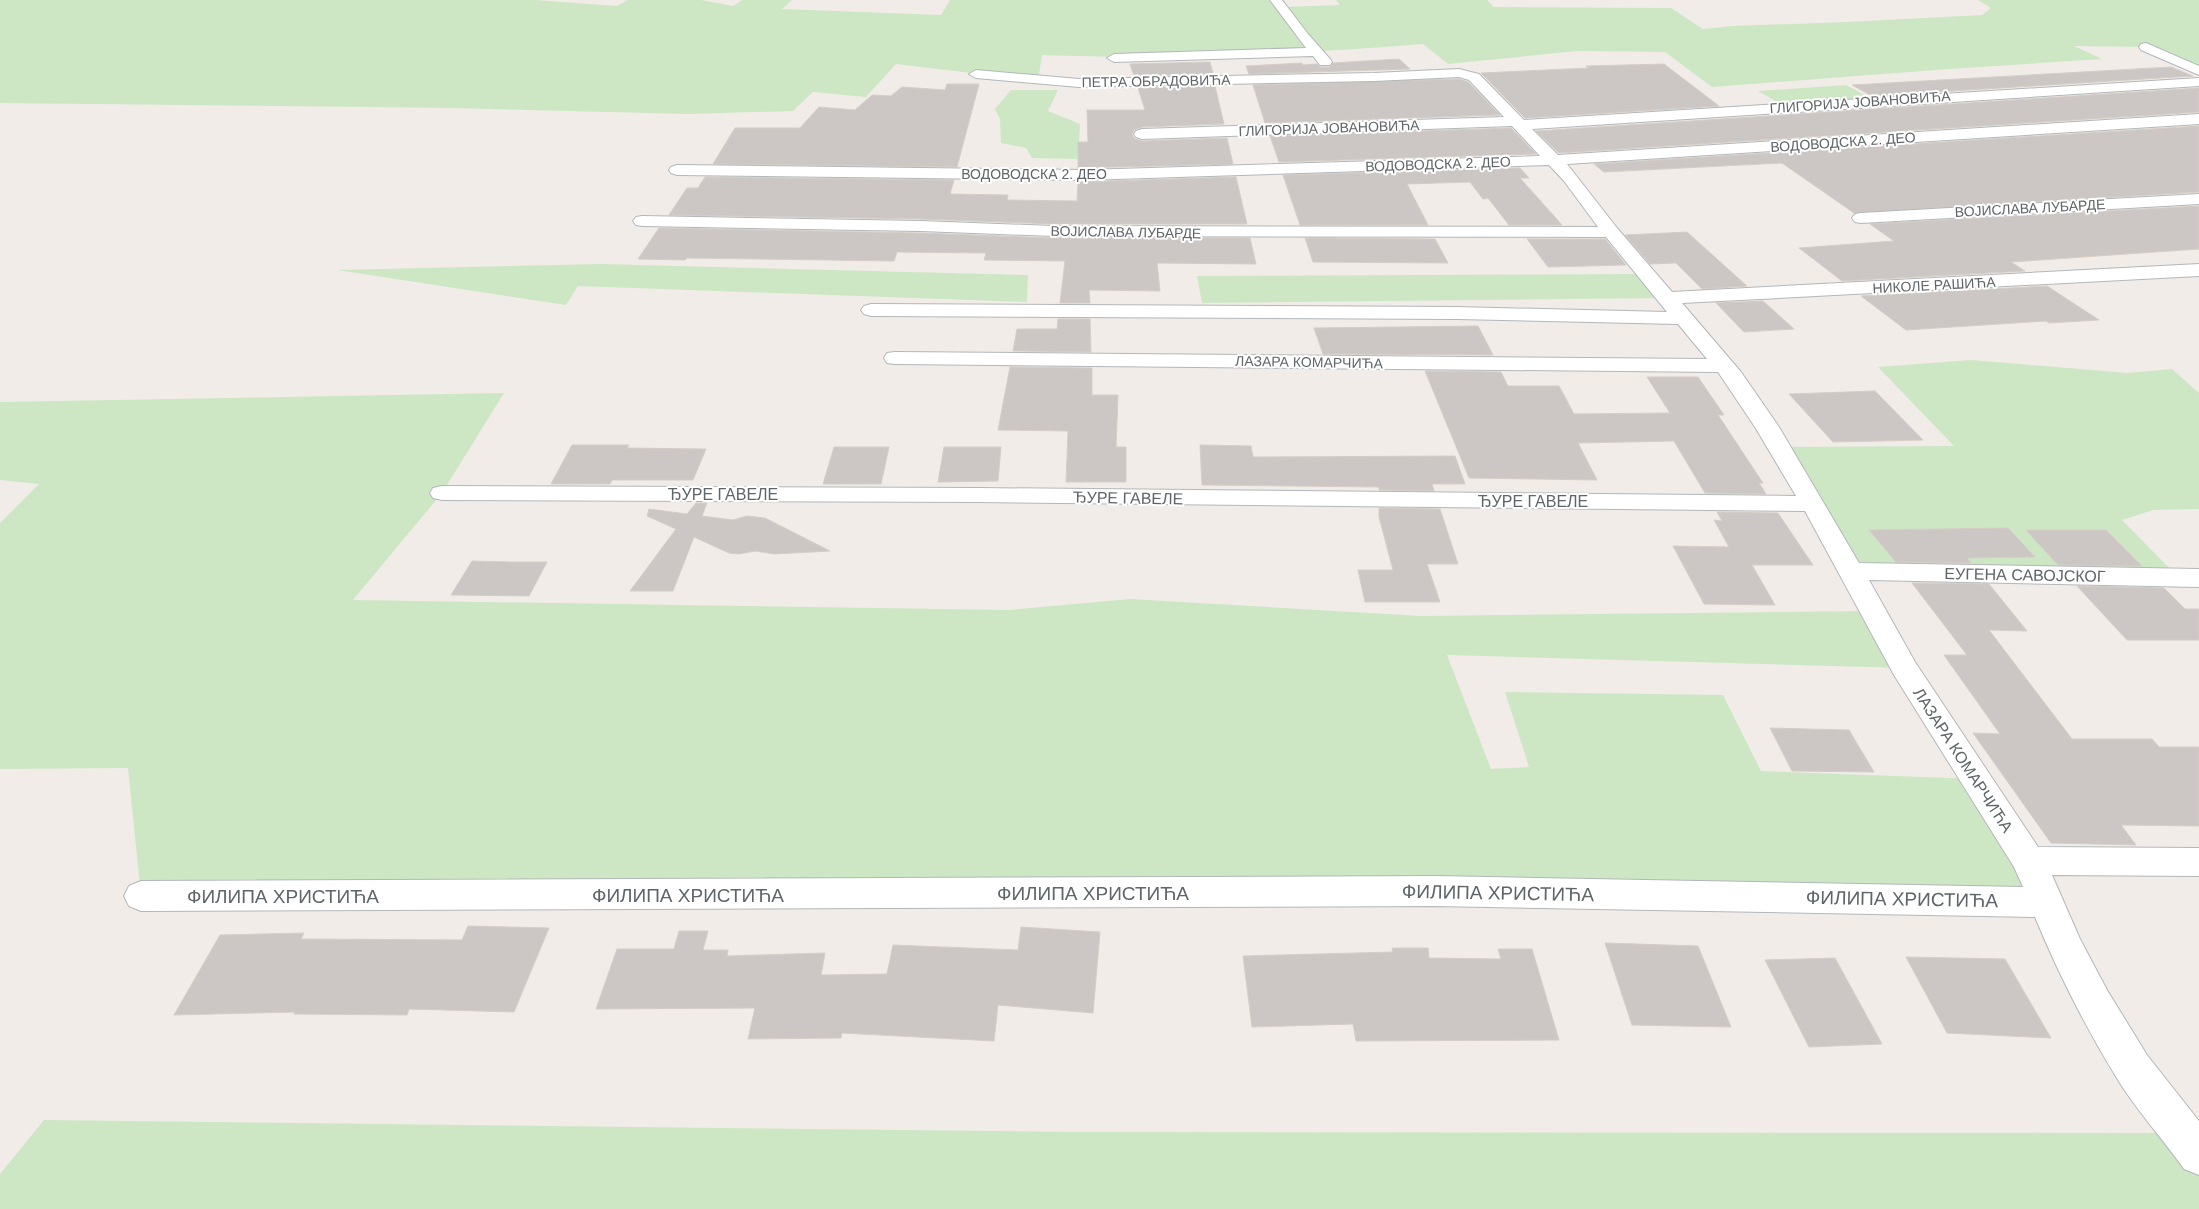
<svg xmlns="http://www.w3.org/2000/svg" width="2199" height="1209" font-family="Helvetica,sans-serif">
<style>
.green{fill:#cde7c5}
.building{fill:#ccc7c4;stroke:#d6cdc6}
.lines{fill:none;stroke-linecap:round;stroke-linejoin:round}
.street-casing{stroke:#b3b7ba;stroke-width:2}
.street{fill:#fff;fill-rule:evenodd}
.labels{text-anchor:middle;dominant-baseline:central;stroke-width:4;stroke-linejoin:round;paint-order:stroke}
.far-street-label{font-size:14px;fill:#5f6568;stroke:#fff}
.street-label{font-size:16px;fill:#5f6568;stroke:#fff}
.near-street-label{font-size:19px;fill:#5f6568;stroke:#fff}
</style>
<rect width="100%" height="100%" fill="#f1ece8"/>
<g class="green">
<path d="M0 0H535L617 6 628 0H701L733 6 742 0H792L782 9 941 15 950 0H1276L1282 7 1340 5 1336 0H1487L1494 7 1671 8 1703 29 1732 26 1846 22 1982 15 1991 8 1978 0H2199V69L2146 47 2074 46 2102 59 1949 69 1712 87 1665 52 1577 51 1448 64 1423 44C1296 54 1169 60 1042 55L1038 81 896 64 866 97 813 92 793 111 688 114 452 108 0 103Z"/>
<polygon points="1846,85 1876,101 1786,107 1758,91"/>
<polygon points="1011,90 1058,90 1048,111 1080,124 1078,159 1032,158 1026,148 1001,143 1000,119 995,109"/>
<polygon points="601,264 1028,275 1027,302 578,286 566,305 337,270"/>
<polygon points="1646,274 1668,298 1202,303 1197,276"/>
<polygon points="1971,360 2127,373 2172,369 2199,393 2199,509 2153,510 2122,520 2179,578 1851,571 1779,447 1954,446 1878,367"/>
<polygon points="504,393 442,493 353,600 1009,610 1130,599 1421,616 1874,611 1904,668 1447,655 1491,769 1529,767 1505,692 1723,695 1761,771 1977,779 2044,902 141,896 128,768 0,769 0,523 39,484 0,480 0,402"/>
<polygon points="44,1120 1072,1132 2184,1133 2199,1154 2199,1209 0,1209 0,1174"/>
</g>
<g class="building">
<polygon points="1399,59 1410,69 1249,74 1246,66 1302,63 1303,65 1317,64 1320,67 1330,67 1333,63"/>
<polygon points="1210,62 1213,74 1134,76 1130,64"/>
<polygon points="1664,64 1719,106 1525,118 1481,73 1589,68 1586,66"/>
<polygon points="2171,67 2193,76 1872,96 1852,85"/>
<polygon points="1459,79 1468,82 1500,115 1265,123 1253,85"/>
<polygon points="947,84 979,84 957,167 713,164 735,128 800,128 819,107 855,110 872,95 891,96 902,87 945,90"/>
<polygon points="1215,86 1224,124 1142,127 1134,130 1132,135 1135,139 1142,141 1227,138 1233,164 1078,168 1078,142 1088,142 1087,110 1145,110 1138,88"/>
<polygon points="2199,88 2199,112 1559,153 1536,131"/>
<polygon points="2199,126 2199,192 1854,213 1782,163 1604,172 1594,164"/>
<polygon points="1511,128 1536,154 1279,162 1270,136"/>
<polygon points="1520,168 1529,178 1520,178 1562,225 1509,225 1488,198 1483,199 1470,182 1407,184 1428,225 1300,225 1283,175"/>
<polygon points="705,177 954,180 950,194 1008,195 1007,200 1077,201 1078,182 1236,177 1247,224 1053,224 921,219 669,215 687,188 698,188"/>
<polygon points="2199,206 2199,249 2011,262 2025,271 1842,281 1799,248 1894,241 1870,224"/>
<polygon points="659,228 921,233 1053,238 1250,238 1256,264 1157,263 1160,291 1089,290 1090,303 1060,303 1065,261 984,260 986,253 897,252 894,261 687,258 685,260 638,259"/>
<polygon points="1687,232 1747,286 1702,289 1676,263 1650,264 1625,235"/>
<polygon points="1305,238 1435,239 1448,263 1313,262"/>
<polygon points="1527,239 1605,239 1626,265 1548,267"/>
<polygon points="2047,286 2099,320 2049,323 2046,321 1906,330 1861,296"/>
<polygon points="1763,301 1794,329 1744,332 1716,303"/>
<polygon points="1058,319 1090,319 1091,352 1013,351 1017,329 1057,329"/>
<polygon points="1478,326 1493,355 1323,354 1314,328"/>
<polygon points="1010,367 1092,368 1092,395 1118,395 1116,447 1126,447 1126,482 1066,482 1068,431 998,430"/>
<polygon points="1425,371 1501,372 1508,386 1559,386 1574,414 1670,413 1647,377 1698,377 1724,415 1718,415 1763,483 1759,483 1766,494 1705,493 1674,441 1578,443 1597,480 1469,478"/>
<polygon points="1875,391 1923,440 1833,442 1789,394"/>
<polygon points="572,445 629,445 627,448 706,449 693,480 612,480 610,484 551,484"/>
<polygon points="1200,445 1251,446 1253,457 1455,456 1465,484 1432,484 1434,491 1379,490 1379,487 1202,485"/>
<polygon points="834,447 889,447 881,484 823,484"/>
<polygon points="944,447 1001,447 998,481 938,482"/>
<polygon points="696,503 707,503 702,516 733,520 747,516 765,518 830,551 774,554 755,551 739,554 729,553 694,537 673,591 630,591 676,529 647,516 649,509 687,514"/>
<polygon points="1379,508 1440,509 1458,564 1427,564 1440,602 1365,602 1358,570 1393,570 1379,517"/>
<polygon points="1717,512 1778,513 1813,565 1752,565 1775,605 1704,604 1673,546 1729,547 1714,520 1722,521"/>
<polygon points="2008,528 2035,557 1967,558 1971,563 1896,562 1869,530"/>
<polygon points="2026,530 2106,530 2142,566 2058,565"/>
<polygon points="472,561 510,562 547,562 529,596 451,595"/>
<polygon points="1912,583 1989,584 2027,631 1989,630 2072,739 2152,739 2159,747 2199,747 2199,826 2121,825 2136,845 2051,843 1973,733 2000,734 1944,655 1967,655"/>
<polygon points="2077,586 2164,588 2185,609 2199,609 2199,640 2127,640"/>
<polygon points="1770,728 1849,730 1874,772 1792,771"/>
<polygon points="468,926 549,928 514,1012 409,1009 407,1015 294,1014 295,1012 174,1015 220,935 304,933 301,939 462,940"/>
<polygon points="1021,927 1100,932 1093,1013 998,1005 994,1041 842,1033 841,1038 748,1039 755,1008 596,1009 617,949 674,949 679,931 708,931 703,950 728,950 727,956 825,953 821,975 887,974 893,945 1018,950"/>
<polygon points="1605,943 1698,946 1731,1027 1632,1025"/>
<polygon points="1392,948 1428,948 1429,958 1501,959 1498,949 1532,949 1559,1040 1356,1041 1353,1024 1252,1027 1243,956 1393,952"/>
<polygon points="1906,957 2005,959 2051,1038 1947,1033"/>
<polygon points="1835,958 1882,1044 1809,1047 1765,960"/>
</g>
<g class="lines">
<defs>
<g id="street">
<polygon points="1270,0 1282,0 1308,34 1330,59 1332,62 1330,65 1320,65 1313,56 1114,62 1107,58 1114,54 1306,48"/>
<polygon points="2146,43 2199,66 2199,75 2141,50 2139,47 2141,44"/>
<path d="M1459 69 1479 74 1524 120 2199 78V86L1532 129 1558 155 2199 114V124L1567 164 1617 228 1672 292 2199 264V276L1682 303 1741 372 1779 427 1859 563 2199 569V587L1869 580 1915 662 2038 847 2199 848V876L2052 875 2080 939 2107 990 2147 1055 2199 1121V1175L2184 1169C2163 1139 2137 1111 2118 1080 2086 1028 2058 973 2035 917L1435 906 141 911 129 906 124 896 129 886 141 881 1435 876 2023 887 2014 867 1894 675 1805 511 979 502 442 500 433 498 430 493 433 488 442 486 979 488 1796 496 1755 427 1718 372 895 364 887 363 884 358 887 353 895 352 1707 359 1678 324 1456 319 871 316 864 314 861 310 864 306 871 304 1456 307 1667 312 1606 237 1053 236 921 231 642 226 636 225 633 221 636 217 642 216 921 221 1053 226 1598 227 1564 181 1549 165 1085 180 677 175 671 173 669 170 671 167 677 165 1085 170 1540 156 1512 126 1142 139 1136 137 1134 134 1136 131 1142 129 1504 117 1469 80 1459 77 1374 81 1079 87 976 78 969 74 976 70 1079 79 1374 73Z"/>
<polygon points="2199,194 2199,204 1861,223 1855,222 1852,218 1855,214 1861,213"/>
</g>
</defs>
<use href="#street" class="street-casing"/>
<use href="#street" class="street"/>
</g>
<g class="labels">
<g class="far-street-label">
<text transform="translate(1156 81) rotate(-1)">ПЕТРА ОБРАДОВИЋА</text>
<text transform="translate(1860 102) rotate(-4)">ГЛИГОРИЈА ЈОВАНОВИЋА</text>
<text transform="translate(1329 128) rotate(-2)">ГЛИГОРИЈА ЈОВАНОВИЋА</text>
<text transform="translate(1843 142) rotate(-4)">ВОДОВОДСКА 2. ДЕО</text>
<text transform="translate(1438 164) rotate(-2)">ВОДОВОДСКА 2. ДЕО</text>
<text x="1034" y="174">ВОДОВОДСКА 2. ДЕО</text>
<text transform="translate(2030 208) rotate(-3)">ВОЈИСЛАВА ЛУБАРДЕ</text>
<text transform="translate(1126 232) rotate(1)">ВОЈИСЛАВА ЛУБАРДЕ</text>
<text transform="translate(1934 285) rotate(-3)">НИКОЛЕ РАШИЋА</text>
<text transform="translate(1309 362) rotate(1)">ЛАЗАРА КОМАРЧИЋА</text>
</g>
<g class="street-label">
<text x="723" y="494">ЂУРЕ ГАВЕЛЕ</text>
<text transform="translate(1128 498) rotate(1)">ЂУРЕ ГАВЕЛЕ</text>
<text x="1533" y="501">ЂУРЕ ГАВЕЛЕ</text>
<text transform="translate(2025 575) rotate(1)">ЕУГЕНА САВОЈСКОГ</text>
<text transform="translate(1963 760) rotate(57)">ЛАЗАРА КОМАРЧИЋА</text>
</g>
<g class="near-street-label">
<text x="1093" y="893">ФИЛИПА ХРИСТИЋА</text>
<text transform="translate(1498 893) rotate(1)">ФИЛИПА ХРИСТИЋА</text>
<text x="688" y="895">ФИЛИПА ХРИСТИЋА</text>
<text x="283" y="896">ФИЛИПА ХРИСТИЋА</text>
<text transform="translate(1902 899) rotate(1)">ФИЛИПА ХРИСТИЋА</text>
</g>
</g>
</svg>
